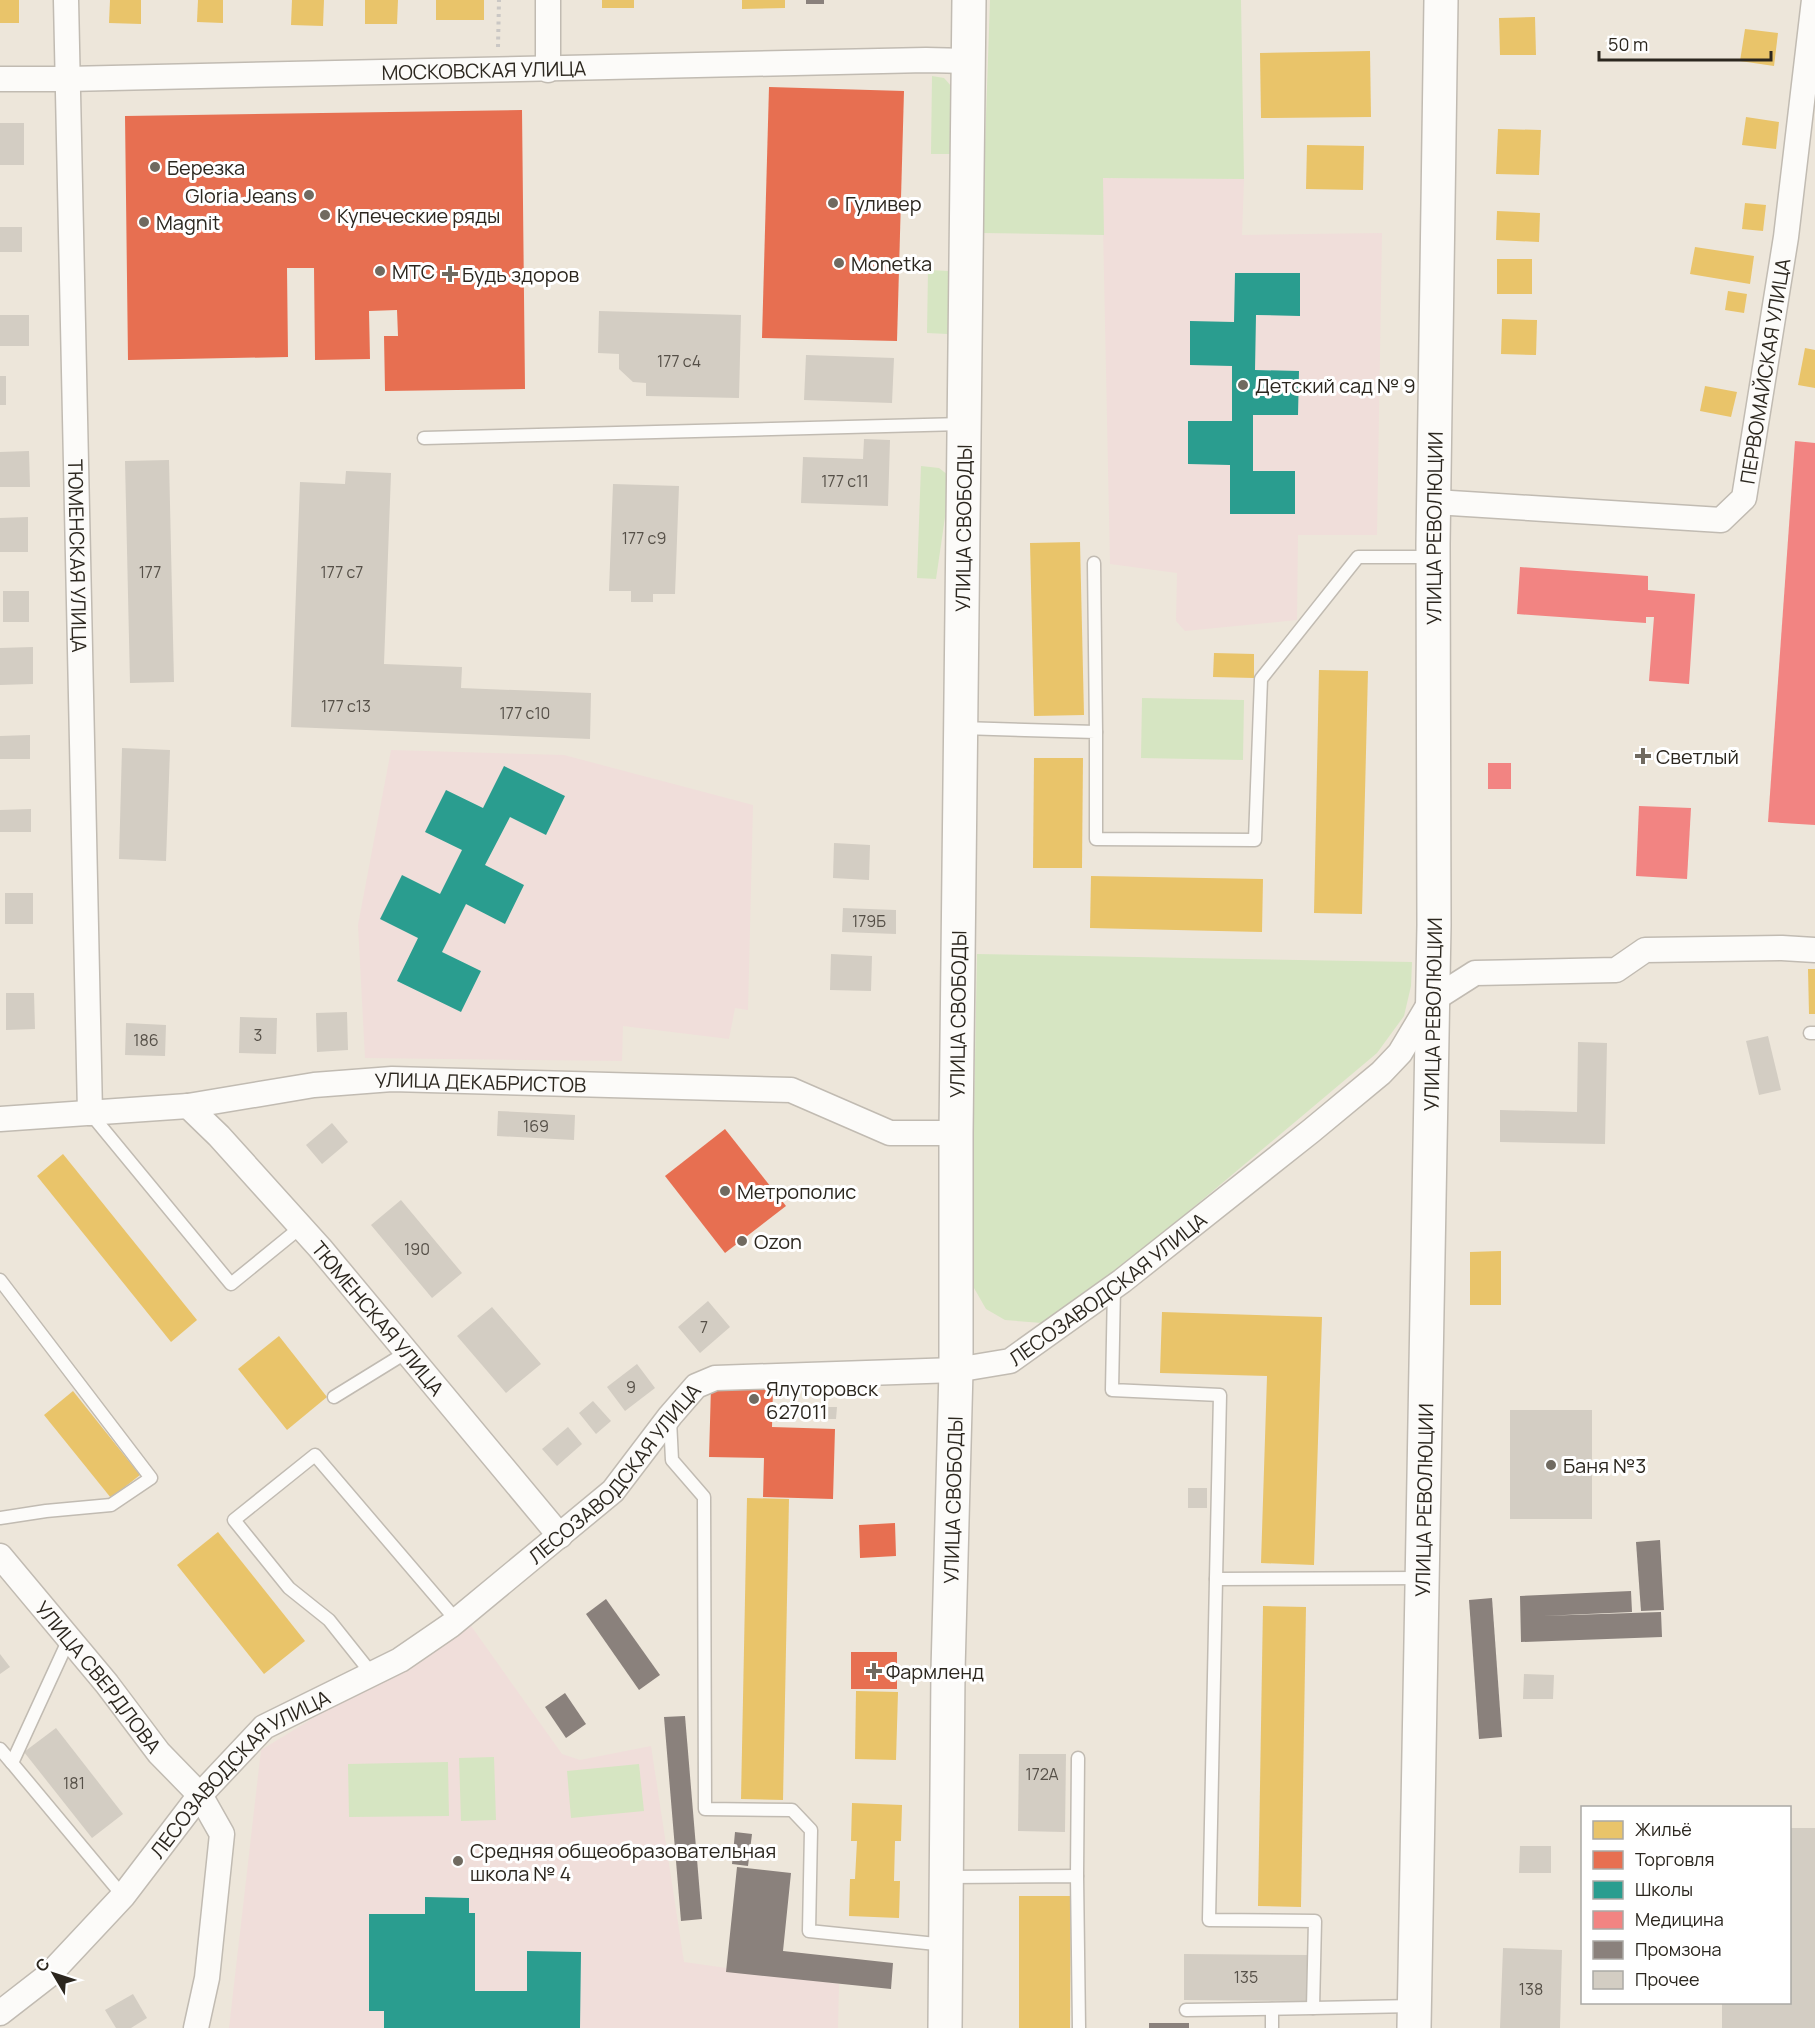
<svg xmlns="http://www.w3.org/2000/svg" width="1815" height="2028" font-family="Manrope,sans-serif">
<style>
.education{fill:#f0deda}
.green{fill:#d6e5c2}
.homes{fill:#e9c46a}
.shops{fill:#e76f51}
.schools{fill:#2a9d8f}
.health{fill:#f28482}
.industry{fill:#8a817c}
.building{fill:#d3cdc3}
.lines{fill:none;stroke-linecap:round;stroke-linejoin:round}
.lane-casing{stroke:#c1bbb2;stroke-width:15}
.street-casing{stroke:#c1bbb2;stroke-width:27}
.secondary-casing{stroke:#c1bbb2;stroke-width:36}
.path{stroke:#cac7c4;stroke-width:4;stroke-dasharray:3 4.5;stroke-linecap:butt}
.lane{stroke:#fcfbf9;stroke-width:12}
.street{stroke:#fcfbf9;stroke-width:24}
.secondary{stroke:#fcfbf9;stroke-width:33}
.poi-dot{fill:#706a60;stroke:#fff;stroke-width:2}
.labels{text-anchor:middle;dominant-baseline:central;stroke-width:6;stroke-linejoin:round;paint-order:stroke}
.number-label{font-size:16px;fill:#565048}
.street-label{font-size:20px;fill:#2c271f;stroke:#fff}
.poi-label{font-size:20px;fill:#2c271f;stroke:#fff;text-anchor:start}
</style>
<rect width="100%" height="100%" fill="#ede6da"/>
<g class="education">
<polygon points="1102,178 1244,179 1242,235 1382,233 1377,535 1298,535 1297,620 1185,631 1176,621 1177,573 1110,564"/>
<polygon points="391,750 564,755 753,805 748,1010 735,1008 729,1039 623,1026 622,1061 365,1058 358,925"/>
<polygon points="469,1623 562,1754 580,1760 651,1746 684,1962 839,1984 838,2028 229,2028 261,1750"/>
</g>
<g class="green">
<polygon points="990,0 1241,0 1244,179 1103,178 1104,235 982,233"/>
<polygon points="932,76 944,78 952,87 952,154 931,154"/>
<polygon points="928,270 949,271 948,334 927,333"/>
<polygon points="921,466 939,468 948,475 949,490 936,579 917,578"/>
<polygon points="1142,698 1244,700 1243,760 1141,758"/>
<polygon points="977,954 1412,962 1411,986 1404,1016 1377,1053 1102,1284 1042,1323 1005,1320 986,1309 974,1288 971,1271"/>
<polygon points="494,1757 496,1820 461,1821 459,1758"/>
<polygon points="448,1762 449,1816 349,1817 348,1764"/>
<polygon points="639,1764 644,1811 571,1818 567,1771"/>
</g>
<g class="homes">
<rect x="0" y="0" width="19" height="23"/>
<polygon points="110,0 141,0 141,24 109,23"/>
<polygon points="198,0 223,0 223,23 197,22"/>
<polygon points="292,0 324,0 323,26 291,25"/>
<polygon points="365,0 398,0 397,24 365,24"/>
<rect x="436" y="0" width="48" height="20"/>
<rect x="602" y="0" width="32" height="8"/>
<polygon points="742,0 785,0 785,8 742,9"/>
<polygon points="1535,17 1536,55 1500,55 1499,18"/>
<polygon points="1745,29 1778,33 1774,66 1740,61"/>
<polygon points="1370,51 1371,117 1261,118 1260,53"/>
<polygon points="1746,117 1779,122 1776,149 1742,145"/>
<polygon points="1498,129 1541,130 1539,175 1496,174"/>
<polygon points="1307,145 1364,146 1363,190 1306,189"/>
<polygon points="1745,203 1766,205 1763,231 1742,229"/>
<polygon points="1497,211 1540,213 1539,242 1496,240"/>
<polygon points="1695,247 1754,256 1750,284 1690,274"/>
<rect x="1497" y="259" width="35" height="35"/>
<polygon points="1728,291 1747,294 1744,313 1725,310"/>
<polygon points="1502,319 1537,320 1536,355 1501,354"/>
<polygon points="1805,348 1815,350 1815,388 1798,385"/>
<polygon points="1705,386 1737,392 1731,417 1700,411"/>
<polygon points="1080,542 1084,715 1034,716 1030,543"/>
<polygon points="1214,653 1254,654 1254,678 1213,677"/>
<polygon points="1319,670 1368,671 1362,914 1314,913"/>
<polygon points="1034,758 1083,758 1082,868 1033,868"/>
<polygon points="1091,876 1263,879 1262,932 1090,928"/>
<polygon points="1808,969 1815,969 1815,1014 1809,1014"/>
<polygon points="63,1154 197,1320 171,1342 37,1176"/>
<polygon points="1501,1251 1501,1305 1470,1305 1470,1252"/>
<polygon points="1162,1312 1322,1317 1314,1565 1261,1563 1267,1376 1160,1373"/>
<polygon points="279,1336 327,1397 287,1430 238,1369"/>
<polygon points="73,1391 140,1475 111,1498 44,1415"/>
<polygon points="747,1498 789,1499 783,1800 741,1799"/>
<polygon points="218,1532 305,1641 264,1674 177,1565"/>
<polygon points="1263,1606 1306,1607 1301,1907 1258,1906"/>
<polygon points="856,1691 898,1692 896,1760 855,1759"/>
<polygon points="852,1803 902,1805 901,1841 895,1841 894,1881 900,1881 899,1918 849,1916 850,1879 855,1879 857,1841 851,1841"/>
<polygon points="1019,1896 1071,1896 1070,2028 1019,2028"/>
</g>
<g class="shops">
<polygon points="769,87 904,91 897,341 762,338"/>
<polygon points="522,110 525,389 385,391 384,336 398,336 397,310 369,311 370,359 315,360 314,268 287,268 288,357 128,360 125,116"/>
<polygon points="725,1129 786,1206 725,1253 665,1176"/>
<polygon points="711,1387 773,1389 772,1427 835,1429 833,1499 763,1497 764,1458 709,1457"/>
<polygon points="895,1523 896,1556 860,1558 859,1525"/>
<rect x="851" y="1652" width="46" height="37"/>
</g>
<g class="schools">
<polygon points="1235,273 1300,273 1300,316 1256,315 1255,370 1299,371 1298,415 1253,415 1253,471 1295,471 1295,514 1230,514 1230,465 1188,464 1188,421 1232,421 1232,366 1190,365 1190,321 1234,322"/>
<polygon points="504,766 565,796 546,835 510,817 485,865 524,885 505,924 466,904 442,952 481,971 461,1012 397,981 418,938 380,919 402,875 440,894 462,850 425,832 446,790 483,808"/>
<polygon points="425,1897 469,1898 469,1913 475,1913 475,1991 527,1991 527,1951 581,1952 580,2028 384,2028 384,2011 369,2011 369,1914 425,1914"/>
</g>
<g class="health">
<polygon points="1795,441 1815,443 1815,825 1768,822"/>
<polygon points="1520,567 1648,576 1648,590 1695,594 1689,684 1649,681 1654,617 1646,617 1646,623 1517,614"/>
<rect x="1488" y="763" width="23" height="26"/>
<polygon points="1639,806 1691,808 1687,879 1636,876"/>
</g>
<g class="industry">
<rect x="806" y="0" width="18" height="4"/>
<polygon points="1660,1540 1664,1610 1641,1611 1636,1542"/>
<polygon points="1631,1591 1632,1612 1542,1616 1661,1612 1662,1637 1521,1642 1520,1596"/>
<polygon points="1492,1598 1502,1737 1479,1739 1469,1600"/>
<polygon points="606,1599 660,1675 639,1690 586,1614"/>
<polygon points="565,1693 586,1724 566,1738 545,1707"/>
<polygon points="685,1716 702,1919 681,1921 664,1717"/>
<polygon points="735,1832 752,1834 748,1866 732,1864"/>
<polygon points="737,1867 791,1873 783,1951 893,1963 891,1989 726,1972"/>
<rect x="1149" y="2023" width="40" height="5"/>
</g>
<g class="building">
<rect x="0" y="123" width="24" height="42"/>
<rect x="0" y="227" width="22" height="25"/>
<polygon points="599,311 741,315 739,398 646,396 646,383 633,382 619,369 619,354 598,353"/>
<rect x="0" y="315" width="29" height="31"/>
<polygon points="806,355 894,358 892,403 804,400"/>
<rect x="0" y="376" width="6" height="29"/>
<polygon points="864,439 890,440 888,506 801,503 803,457 863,459"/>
<polygon points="29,451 30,487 0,487 0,452"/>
<polygon points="169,460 174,682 130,683 125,461"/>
<polygon points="346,471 391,473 384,664 462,667 461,688 591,693 590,739 291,727 300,482 345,484"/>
<polygon points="613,484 679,486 675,594 653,594 653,602 631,602 631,591 609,591"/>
<polygon points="28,517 28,552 0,552 0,518"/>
<rect x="3" y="591" width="26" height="31"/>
<polygon points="33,647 33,684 0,685 0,648"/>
<polygon points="30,735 30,759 0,759 0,736"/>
<polygon points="122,748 170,750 166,861 119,859"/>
<polygon points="31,809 31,832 0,832 0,810"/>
<polygon points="834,843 870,845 869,880 833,878"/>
<rect x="5" y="893" width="28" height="31"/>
<polygon points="843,908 896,910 896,934 842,932"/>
<polygon points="831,954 872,956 871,991 830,990"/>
<polygon points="6,993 34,993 35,1029 6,1030"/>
<polygon points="347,1012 348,1050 317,1052 316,1013"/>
<polygon points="240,1017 277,1018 276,1054 239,1053"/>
<polygon points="126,1023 166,1025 165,1056 125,1055"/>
<polygon points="1768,1036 1781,1090 1759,1095 1746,1041"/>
<polygon points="1578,1042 1607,1043 1605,1144 1500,1142 1500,1110 1577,1112"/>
<polygon points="498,1111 575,1115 574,1140 497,1136"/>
<polygon points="332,1123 348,1142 322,1164 306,1145"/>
<polygon points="401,1200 462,1273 432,1298 371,1225"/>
<polygon points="708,1301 730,1327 700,1353 678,1327"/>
<polygon points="492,1307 541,1364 506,1393 457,1336"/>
<polygon points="637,1364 655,1388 625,1411 607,1387"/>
<polygon points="593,1401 611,1421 596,1434 579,1413"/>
<polygon points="827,1407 837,1407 836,1419 827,1419"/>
<rect x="1510" y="1410" width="82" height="109"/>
<polygon points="568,1427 582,1444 557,1466 542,1449"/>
<rect x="1188" y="1488" width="19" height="20"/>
<polygon points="0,1654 10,1667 0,1674"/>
<polygon points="1524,1674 1554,1675 1553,1699 1523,1699"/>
<polygon points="56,1728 123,1814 92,1838 24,1752"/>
<polygon points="1019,1754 1066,1754 1065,1832 1018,1831"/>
<polygon points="1790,1828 1815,1828 1815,2028 1722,2028 1722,2002 1790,2002"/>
<polygon points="1520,1846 1551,1846 1551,1873 1519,1873"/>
<polygon points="1503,1948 1562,1950 1560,2028 1500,2028"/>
<polygon points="1184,1954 1308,1955 1308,2001 1184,2000"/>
<polygon points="133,1994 147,2018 131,2028 116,2028 105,2010"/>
</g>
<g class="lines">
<defs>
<g id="lane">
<polyline points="424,438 962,424"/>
<polyline points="1094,563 1096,732"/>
<polyline points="961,728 1096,732 1096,839 1255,840 1261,679 1358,557 1433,557"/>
<polyline points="1810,1033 1815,1033"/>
<polyline points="90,1113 231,1284 301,1227"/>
<polyline points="0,1280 151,1478 111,1505 46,1511 0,1518"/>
<polyline points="1114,1287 1112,1390 1220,1395 1216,1579 1420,1578"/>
<polyline points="334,1397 407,1352"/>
<polyline points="670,1420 672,1460 704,1497 705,1809 792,1810 811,1830 809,1931 946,1945"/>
<polyline points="1216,1579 1209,1920 1315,1921 1313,2008 1414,2006"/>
<polyline points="69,1639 12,1763 123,1896"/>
<polyline points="372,1674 329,1620 289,1588 234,1520 315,1455 457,1621"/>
<polyline points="0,1749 12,1763"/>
<polyline points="1077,1876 1078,1758"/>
<polyline points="948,1877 1077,1876 1079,2028"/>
<polyline points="1186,2010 1313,2008"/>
<polyline points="1272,2028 1272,2009"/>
</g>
<g id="street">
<path id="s1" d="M66 0 90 1113"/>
<polyline points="548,0 548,70"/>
<path id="s2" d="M0 79H67L926 60 968 61"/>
<path id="s3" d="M1435 502 1721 520 1744 498 1786 237 1814 0"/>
<path id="s4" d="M188 1106 219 1136 320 1248 560 1536"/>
<path id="s5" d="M0 1119 188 1106 314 1085 392 1079 791 1090 890 1133H956"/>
<path id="s6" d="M0 1556 107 1684 159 1753 200 1795 222 1834 207 1978 196 2028"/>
<path id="s7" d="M0 2013 49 1975 123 1896 200 1795 264 1727 400 1660 451 1625 613 1491 670 1416 696 1386 715 1378 956 1370 1010 1361 1122 1281 1311 1131 1381 1073 1400 1053 1431 1001 1475 973 1616 970 1645 950 1782 948 1815 950"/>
</g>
<g id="secondary">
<path id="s8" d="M945 2028 948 1671 956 1370V1133L969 0"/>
<path id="s9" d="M1414 2028 1434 925 1433 544 1441 0"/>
</g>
</defs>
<use href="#lane" class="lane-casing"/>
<use href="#street" class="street-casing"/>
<use href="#secondary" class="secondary-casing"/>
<polyline class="path" points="498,47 499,0"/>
<use href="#lane" class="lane"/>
<use href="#street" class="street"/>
<use href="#secondary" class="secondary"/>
</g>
<g class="poi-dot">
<circle cx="155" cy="167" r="6"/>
<circle cx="309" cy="195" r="6"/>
<circle cx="833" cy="203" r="6"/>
<circle cx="325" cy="215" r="6"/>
<circle cx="144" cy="222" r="6"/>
<circle cx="839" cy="263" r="6"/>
<circle cx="380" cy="271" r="6"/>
<path d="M447 265h6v6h6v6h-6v6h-6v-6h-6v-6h6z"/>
<circle cx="1243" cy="385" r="6"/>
<path d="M1640 747h6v6h6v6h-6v6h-6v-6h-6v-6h6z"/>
<circle cx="725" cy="1191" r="6"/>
<circle cx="742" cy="1241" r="6"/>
<circle cx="754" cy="1399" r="6"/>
<circle cx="1551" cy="1465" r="6"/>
<path d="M871 1662h6v6h6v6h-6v6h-6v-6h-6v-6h6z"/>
<circle cx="458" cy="1861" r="6"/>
</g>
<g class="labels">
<g class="number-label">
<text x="679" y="361">177 с4</text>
<text x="845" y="481">177 с11</text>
<text x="644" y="538">177 с9</text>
<text x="150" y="572">177</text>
<text x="342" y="572">177 с7</text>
<text x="346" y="706">177 с13</text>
<text x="525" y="713">177 с10</text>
<text x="869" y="921">179Б</text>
<text x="258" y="1035">3</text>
<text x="146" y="1040">186</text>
<text x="536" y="1126">169</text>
<text x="417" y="1249">190</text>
<text x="704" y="1327">7</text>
<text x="631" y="1387">9</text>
<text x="1042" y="1774">172А</text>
<text x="74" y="1783">181</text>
<text x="1246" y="1977">135</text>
<text x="1531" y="1989">138</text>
</g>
<g class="street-label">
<text stroke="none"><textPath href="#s2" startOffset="484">МОСКОВСКАЯ УЛИЦА</textPath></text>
<text stroke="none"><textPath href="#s3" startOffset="447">ПЕРВОМАЙСКАЯ УЛИЦА</textPath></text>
<text stroke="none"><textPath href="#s8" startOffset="1500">УЛИЦА СВОБОДЫ</textPath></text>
<text stroke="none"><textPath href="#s9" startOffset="1500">УЛИЦА РЕВОЛЮЦИИ</textPath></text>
<text stroke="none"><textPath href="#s1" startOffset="556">ТЮМЕНСКАЯ УЛИЦА</textPath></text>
<text stroke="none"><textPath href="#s8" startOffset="1014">УЛИЦА СВОБОДЫ</textPath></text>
<text stroke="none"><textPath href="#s9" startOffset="1014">УЛИЦА РЕВОЛЮЦИИ</textPath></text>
<text stroke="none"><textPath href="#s5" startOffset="483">УЛИЦА ДЕКАБРИСТОВ</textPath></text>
<text stroke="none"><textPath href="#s7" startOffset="1386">ЛЕСОЗАВОДСКАЯ УЛИЦА</textPath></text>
<text stroke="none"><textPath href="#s4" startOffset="285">ТЮМЕНСКАЯ УЛИЦА</textPath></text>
<text stroke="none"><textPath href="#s7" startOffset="828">ЛЕСОЗАВОДСКАЯ УЛИЦА</textPath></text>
<text stroke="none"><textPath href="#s8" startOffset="528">УЛИЦА СВОБОДЫ</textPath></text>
<text stroke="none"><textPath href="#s9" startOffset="528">УЛИЦА РЕВОЛЮЦИИ</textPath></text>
<text stroke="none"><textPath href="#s6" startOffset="156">УЛИЦА СВЕРДЛОВА</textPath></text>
<text stroke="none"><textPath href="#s7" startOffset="342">ЛЕСОЗАВОДСКАЯ УЛИЦА</textPath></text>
</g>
<g class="poi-label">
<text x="167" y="167">Березка</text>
<text x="297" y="195" text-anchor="end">Gloria Jeans</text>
<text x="845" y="203">Гуливер</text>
<text x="337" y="215">Купеческие ряды</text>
<text x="156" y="222">Magnit</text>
<text x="851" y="263">Monetka</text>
<text x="392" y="271">МТС</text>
<text x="462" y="274">Будь здоров</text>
<text x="1255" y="385">Детский сад № 9</text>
<text x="1656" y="756">Светлый</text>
<text x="737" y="1191">Метрополис</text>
<text x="754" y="1241">Ozon</text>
<text x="766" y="1388">Ялуторовск<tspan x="766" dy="23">627011</tspan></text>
<text x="1563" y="1465">Баня №3</text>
<text x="886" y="1671">Фармленд</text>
<text x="470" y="1850">Средняя общеобразовательная<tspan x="470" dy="23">школа № 4</tspan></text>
</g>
</g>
<rect x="1581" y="1806" width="210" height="198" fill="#ffffff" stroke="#aba9a5" stroke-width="1.5"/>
<rect x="1593" y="1821" width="30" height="18" fill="#e9c46a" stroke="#aba9a5" stroke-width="1.5"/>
<text x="1635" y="1836" font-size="18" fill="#2c271f">Жильё</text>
<rect x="1593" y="1851" width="30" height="18" fill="#e76f51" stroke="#aba9a5" stroke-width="1.5"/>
<text x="1635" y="1866" font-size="18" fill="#2c271f">Торговля</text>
<rect x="1593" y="1881" width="30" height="18" fill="#2a9d8f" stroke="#aba9a5" stroke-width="1.5"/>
<text x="1635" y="1896" font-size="18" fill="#2c271f">Школы</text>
<rect x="1593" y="1911" width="30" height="18" fill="#f28482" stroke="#aba9a5" stroke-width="1.5"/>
<text x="1635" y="1926" font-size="18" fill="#2c271f">Медицина</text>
<rect x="1593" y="1941" width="30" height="18" fill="#8a817c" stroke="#aba9a5" stroke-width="1.5"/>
<text x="1635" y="1956" font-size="18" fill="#2c271f">Промзона</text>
<rect x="1593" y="1971" width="30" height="18" fill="#d3cdc3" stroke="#aba9a5" stroke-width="1.5"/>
<text x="1635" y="1986" font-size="18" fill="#2c271f">Прочее</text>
<g transform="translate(54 1974) rotate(309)" stroke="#ffffff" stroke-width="4.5" paint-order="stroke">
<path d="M0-4.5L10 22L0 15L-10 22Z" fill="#2c271f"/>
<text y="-9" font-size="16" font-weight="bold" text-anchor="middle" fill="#2c271f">С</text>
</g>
<path d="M1599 51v9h172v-9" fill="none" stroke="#2c271f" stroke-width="3"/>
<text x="1608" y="51" font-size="18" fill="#2c271f" stroke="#ffffff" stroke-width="4.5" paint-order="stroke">50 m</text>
</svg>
